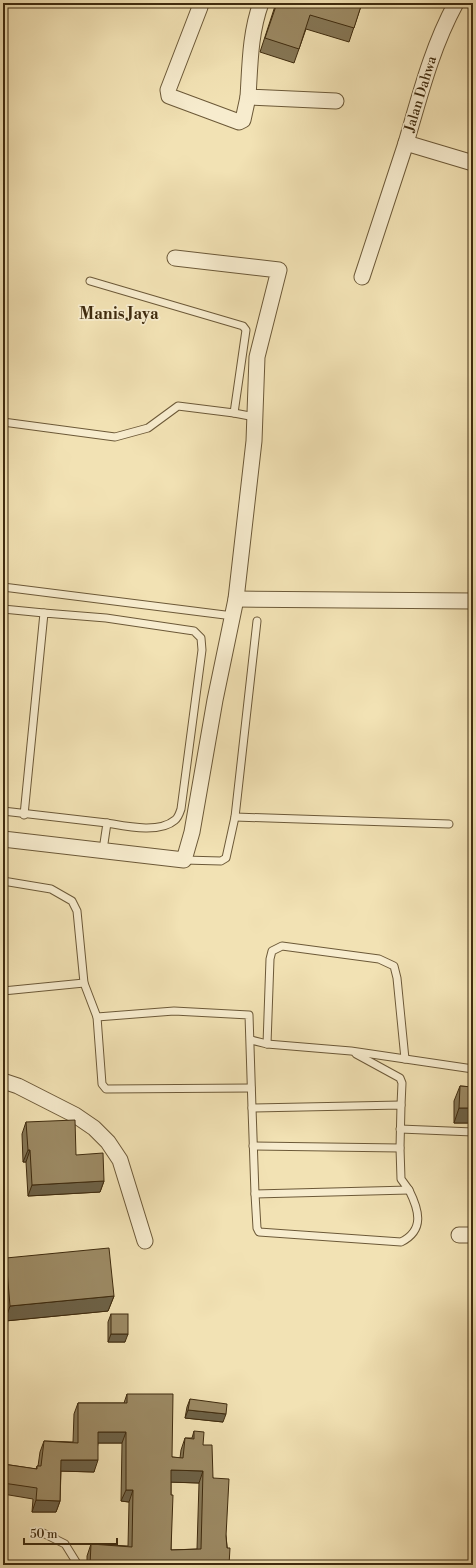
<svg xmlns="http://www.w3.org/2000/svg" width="476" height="1568" font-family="'Libre Bodoni',serif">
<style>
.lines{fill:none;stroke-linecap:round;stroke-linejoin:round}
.lane-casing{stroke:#6c5938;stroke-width:9}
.street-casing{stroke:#6c5938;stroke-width:17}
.lane{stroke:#f7ecce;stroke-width:7}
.street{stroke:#f7ecce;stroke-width:15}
.wall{fill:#867756;stroke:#3f2b0e;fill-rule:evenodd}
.shaded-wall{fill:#6d6146;stroke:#3f2b0e}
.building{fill:#9c8a64;stroke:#3f2b0e;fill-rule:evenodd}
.labels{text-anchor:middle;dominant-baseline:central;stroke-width:3.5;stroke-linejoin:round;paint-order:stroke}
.street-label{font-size:14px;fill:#3f2b0e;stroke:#f7ecce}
.quarter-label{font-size:16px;font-weight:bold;fill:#3f2b0e;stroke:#f7ecce}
</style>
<rect width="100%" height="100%" fill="#f2e2b4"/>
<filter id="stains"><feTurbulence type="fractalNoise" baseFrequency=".005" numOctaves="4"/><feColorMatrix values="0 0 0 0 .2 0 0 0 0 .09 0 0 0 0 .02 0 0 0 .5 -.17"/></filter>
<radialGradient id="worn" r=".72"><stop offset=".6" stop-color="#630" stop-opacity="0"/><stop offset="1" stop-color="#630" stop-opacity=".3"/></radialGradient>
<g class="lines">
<defs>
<g id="lane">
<polyline points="234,413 255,417"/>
<polyline points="3,422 115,437 148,428 178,406 234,413 246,330 243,326 90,281"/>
<polyline points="3,587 233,616"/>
<polyline points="3,609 44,613"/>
<polyline points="3,811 107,823 103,850"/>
<path d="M24 815 44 613 106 618 194 631 201 638 202 650 181 809C180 812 178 818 175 820 159 834 125 826 107 823"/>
<polyline points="235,817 449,824"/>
<polyline points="184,860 221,861 226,858 235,817 257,621"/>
<polyline points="3,881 51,889 72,901 77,911 84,983 97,1017 174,1011 249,1015 252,1108 401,1105 400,1148 253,1146"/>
<polyline points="3,991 84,983"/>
<polyline points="97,1017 102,1084 106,1089 251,1088"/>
<polyline points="251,1040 267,1044 351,1051 473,1069"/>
<polyline points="267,1044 270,959 272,951 282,946 379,959 394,966 397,978 405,1059"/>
<polyline points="356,1054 400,1078 402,1083 401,1105"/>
<polyline points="252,1108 255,1194 409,1190 401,1179 400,1148"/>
<polyline points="400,1129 473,1132"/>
<path d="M255 1194 257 1228 259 1232 401 1242C425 1230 419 1210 409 1190"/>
<polyline points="43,1533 65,1544 78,1565"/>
</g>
<g id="street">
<polyline points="199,3 200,7 168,90 169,96 239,122 243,120 248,97"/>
<path d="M261 3C250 33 250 65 248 97L336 101"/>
<path d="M456 3C432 47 420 95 406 143L473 163"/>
<polyline points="362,277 406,143"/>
<polyline points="236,599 473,601"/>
<polyline points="3,839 184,860 192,832 215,700 236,599 254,441 257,357 279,270 175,258"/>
<polyline points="3,1081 18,1086 75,1115 94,1128 108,1142 120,1160 145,1241"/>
<polyline points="459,1235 473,1235"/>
</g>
</defs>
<use href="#lane" class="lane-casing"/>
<use href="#street" class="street-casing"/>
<use href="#lane" class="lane"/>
<use href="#street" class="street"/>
</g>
<g class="wall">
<polygon points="276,3 362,3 349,42 306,29 294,63 260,52"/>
<polygon points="460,1086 473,1087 473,1123 454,1123 454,1101"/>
<polygon points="26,1122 76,1155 104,1181 100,1192 28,1196 26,1162 23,1162 22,1134"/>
<polygon points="6,1258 114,1296 108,1311 5,1321 3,1300 3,1266"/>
<polygon points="111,1314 125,1342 108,1342 108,1322"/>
<path d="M127 1394 172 1457 180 1458 181 1450 185 1438H192L194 1431 203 1445 213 1478 226 1536 229 1565H87V1556L91 1544 128 1546 129 1502 121 1501 122 1443H98L94 1472 61 1471 60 1501 56 1512H32L33 1499 3 1494V1464L36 1469 37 1466H38L40 1452 44 1441 73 1442 74 1414 78 1403H124ZM171 1482 199 1483 197 1549 171 1550Z"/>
<polygon points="190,1399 223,1422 185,1418 187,1407"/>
</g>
<g class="shaded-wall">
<polygon points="459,1108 473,1108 473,1123 454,1123"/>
<polygon points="28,1150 30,1150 26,1162 23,1162"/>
<polygon points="104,1181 100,1192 28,1196 32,1185"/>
<polygon points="114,1296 108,1311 5,1321 10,1306"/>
<polygon points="111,1334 128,1334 125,1342 108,1342"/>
<polygon points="188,1410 226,1414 223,1422 185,1418"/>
<polygon points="98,1432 126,1432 122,1443 94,1443"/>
<polygon points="61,1460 98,1460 94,1472 57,1471"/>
<polygon points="171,1470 203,1471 199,1483 167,1482"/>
<polygon points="126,1490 133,1490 129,1502 121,1501"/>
<polygon points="36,1500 60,1501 56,1512 32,1512"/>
</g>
<g class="building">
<polygon points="277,3 362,3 354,28 310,15 299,49 265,38"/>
<polygon points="460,1086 473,1087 473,1108 459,1108"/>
<polygon points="75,1120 76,1155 103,1153 104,1181 32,1185 30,1150 28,1150 26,1122"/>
<polygon points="109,1248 114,1296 10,1306 6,1258"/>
<rect x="111" y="1314" width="17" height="20"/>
<path d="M127 1394H173L172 1457 183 1458 185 1438 194 1439V1431L204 1432 203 1445H212L213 1478 229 1479 226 1536 227 1548H230L229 1565H90L91 1544 132 1547 133 1490H126V1432H98V1460H61L60 1501 36 1500 37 1488 3 1483V1464L37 1469V1466H41L44 1441 78 1443V1403H127ZM171 1470 203 1471 201 1549 171 1550 173 1495H171Z"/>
<polygon points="190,1399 227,1404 226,1414 188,1410"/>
</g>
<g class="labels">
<g class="street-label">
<text transform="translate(421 94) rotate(-73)">Jalan Dahwa</text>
</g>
<g class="quarter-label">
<text x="119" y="314">Manis Jaya</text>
</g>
</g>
<rect width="476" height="1568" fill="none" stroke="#f2e2b4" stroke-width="16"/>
<rect x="4" y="4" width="468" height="1560" fill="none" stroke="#3f2b0e" stroke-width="2"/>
<rect x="8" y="8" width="460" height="1552" fill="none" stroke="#3f2b0e"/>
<path d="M24 1538v6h93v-6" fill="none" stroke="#3f2b0e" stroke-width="2"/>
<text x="30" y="1538" font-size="12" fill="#3f2b0e" stroke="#f7ecce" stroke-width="3" paint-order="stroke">50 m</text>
<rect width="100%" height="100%" filter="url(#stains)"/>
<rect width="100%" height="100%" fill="url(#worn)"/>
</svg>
